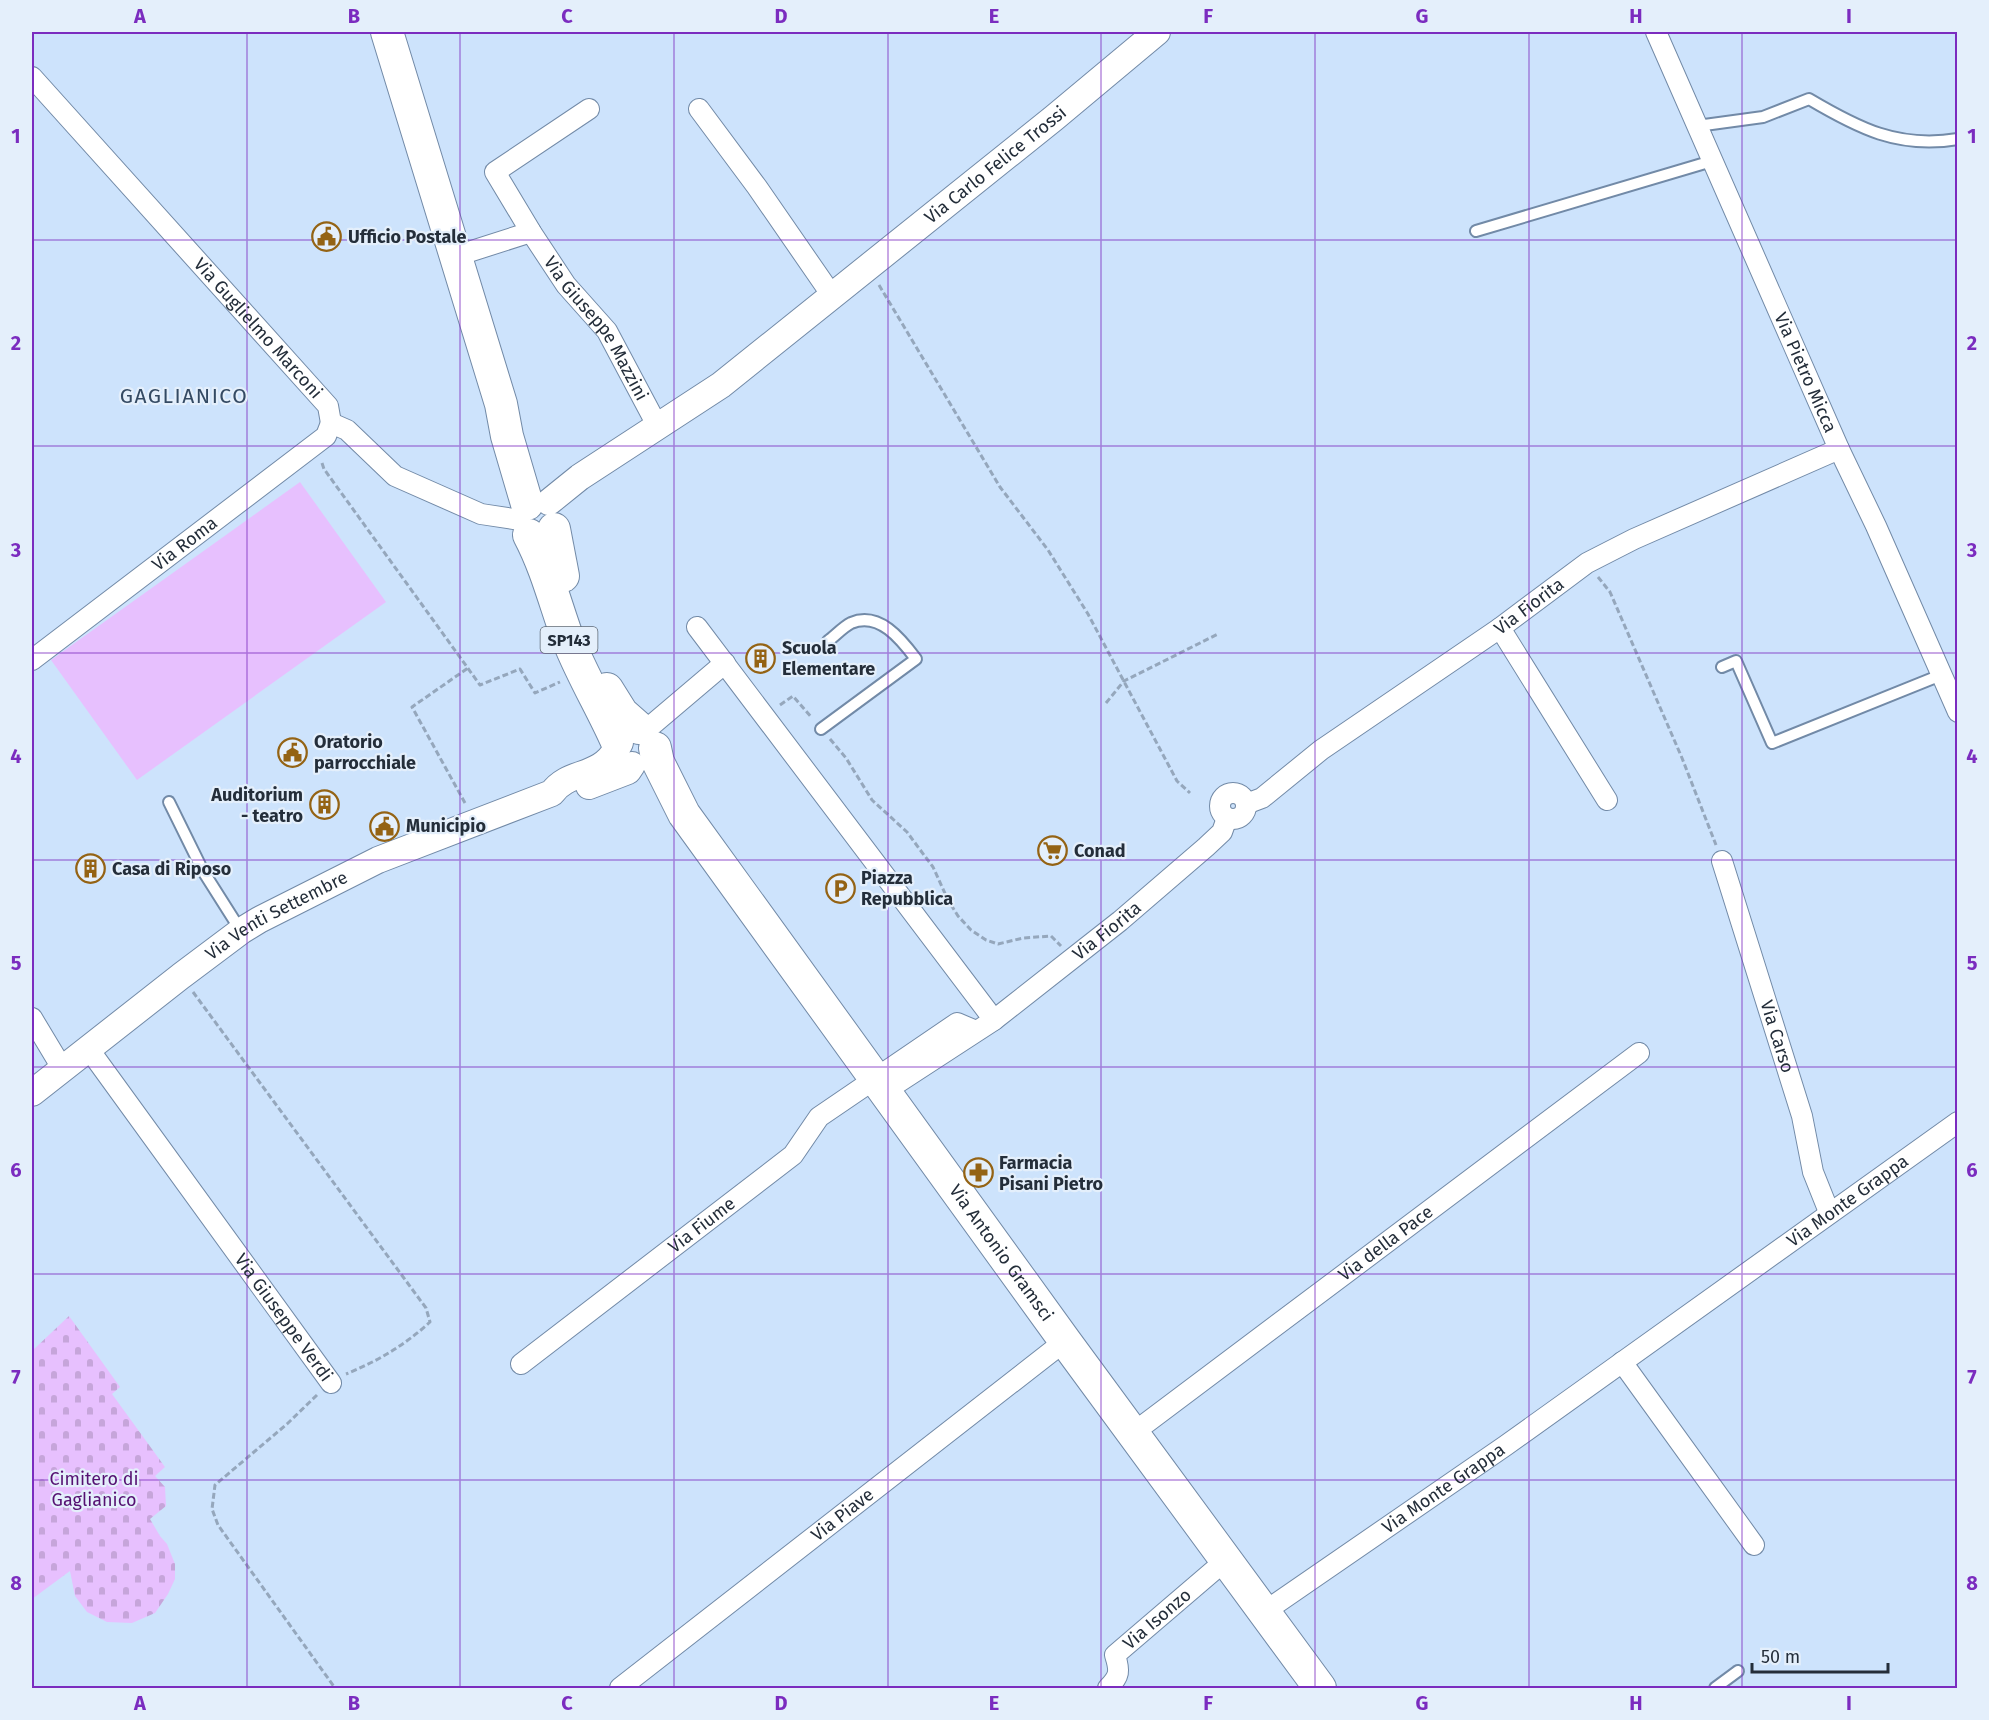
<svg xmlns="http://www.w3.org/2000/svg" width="1989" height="1720" font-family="'Fira Sans',sans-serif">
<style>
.cemetery{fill:url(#cemetery-stones)}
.park{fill:#e7c0fe}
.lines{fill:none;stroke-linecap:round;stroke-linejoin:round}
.service-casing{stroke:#728aa7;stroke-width:14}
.minor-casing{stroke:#728aa7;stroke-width:22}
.tertiary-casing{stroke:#728aa7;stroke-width:28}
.primary-casing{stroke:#728aa7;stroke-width:34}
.path{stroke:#95a7bc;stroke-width:3;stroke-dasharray:6 3;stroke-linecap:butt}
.service{stroke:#fff;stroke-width:10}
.minor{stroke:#fff;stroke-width:20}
.tertiary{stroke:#fff;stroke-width:26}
.primary{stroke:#fff;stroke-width:32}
.grid{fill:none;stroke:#7b2cbf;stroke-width:1.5;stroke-opacity:0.55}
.labels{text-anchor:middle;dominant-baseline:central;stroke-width:4.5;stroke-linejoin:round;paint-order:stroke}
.shield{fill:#e4effb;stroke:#5e6874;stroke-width:1.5}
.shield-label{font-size:16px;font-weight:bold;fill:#242e3a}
.street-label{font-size:18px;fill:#242e3a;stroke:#e4effb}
.poi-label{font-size:18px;font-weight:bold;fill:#242e3a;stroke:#e4effb;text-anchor:start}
.park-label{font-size:18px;fill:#551172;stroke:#e4effb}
.quarter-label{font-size:21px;letter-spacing:1.5px;fill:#344a63;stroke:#e4effb}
.neatline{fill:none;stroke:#7b2cbf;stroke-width:2}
.grid-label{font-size:20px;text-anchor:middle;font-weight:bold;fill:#7b2cbf}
</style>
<defs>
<pattern id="cemetery-stones" width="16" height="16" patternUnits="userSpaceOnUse" patternTransform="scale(1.5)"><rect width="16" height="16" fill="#e7c0fe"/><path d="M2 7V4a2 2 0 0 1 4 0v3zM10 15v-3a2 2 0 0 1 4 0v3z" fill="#c6a5da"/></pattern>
</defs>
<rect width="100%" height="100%" fill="#cde3fc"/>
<polygon class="cemetery" points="69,1316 120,1387 112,1394 165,1467 155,1476 165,1487 166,1506 150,1519 160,1536 167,1544 175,1564 175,1579 168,1594 155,1613 132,1623 107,1622 87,1612 75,1596 70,1571 32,1599 32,1351"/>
<polygon class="park" points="300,482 386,602 137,780 51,660"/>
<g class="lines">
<defs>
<g id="service">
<path d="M1697 126 1763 117 1809 99C1858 128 1898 149 1958 139"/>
<polyline points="1476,231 1712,161"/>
<polyline points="1722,667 1736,661 1772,743 1941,675"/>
<path d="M821 729 916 659C901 639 879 611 851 623 843 627 835 636 828 641"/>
<polyline points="169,802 203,871 241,931"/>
<polyline points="1715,1688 1738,1671"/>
</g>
<g id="minor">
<path id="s1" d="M1656 32 1839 449 1876 526 1958 712"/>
<path id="s2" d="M32 77 328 406 331 423"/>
<path id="s3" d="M589 109 495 172 531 232 566 285 607 331 658 427"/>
<polyline points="699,109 757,187 833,297"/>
<polyline points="456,256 531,232"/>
<polyline points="331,423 347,430 395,476 481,514 520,520"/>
<polyline points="697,627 994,1020"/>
<polyline points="1500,628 1607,800"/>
<path id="s4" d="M32 660 326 436 331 423"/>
<polyline points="646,730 725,663"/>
<circle cx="1233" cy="806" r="13"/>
<path id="s5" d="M1246 804 1262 798 1321 750 1500 628 1587 563 1634 539 1839 449"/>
<path id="s6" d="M1722 861 1802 1116 1813 1172 1829 1212"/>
<polyline points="32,1018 62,1068"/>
<path id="s7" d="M88 1048 331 1383"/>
<path id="s8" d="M885 1091 994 1020 1120 921 1206 847 1222 832 1227 818"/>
<polyline points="1622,1362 1754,1545"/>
<path id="s9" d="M521 1364 793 1155 819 1117 957 1023 976 1031"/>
<path id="s10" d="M1133 1433 1639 1053"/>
<path id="s11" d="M1264 1612 1505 1446 1958 1122"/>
<path id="s12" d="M620 1688 1065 1341"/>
<path id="s13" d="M1108 1688C1120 1676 1120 1671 1115 1655L1226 1560"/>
</g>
<g id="tertiary">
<path id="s14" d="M549 502 580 477 721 385 1054 118 1157 32"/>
<polyline points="589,786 628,771 632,765"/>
<path id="s15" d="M32 1093 181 976 241 931 259 920 378 860 552 793C569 769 599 780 617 748"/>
</g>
<g id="primary">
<polyline points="387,32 501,404 507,436 527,504"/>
<polyline points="554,529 563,576"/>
<path d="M529 535C547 569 556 607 569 642 583 677 602 708 617 742"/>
<polyline points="607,689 622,713 639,728"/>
<path id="s16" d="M655 748 658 762 684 814 1065 1341 1320 1688"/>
</g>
</defs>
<use href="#service" class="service-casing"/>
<use href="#minor" class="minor-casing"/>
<use href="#tertiary" class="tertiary-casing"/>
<use href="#primary" class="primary-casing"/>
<g class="path">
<polyline points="879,285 1000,487 1048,550 1088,614 1177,781 1190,793"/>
<polyline points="322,463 324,469 480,685 520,669 535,693 560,682"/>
<polyline points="1598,577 1610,592 1682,758 1716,845"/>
<polyline points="1106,703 1124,681 1218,634"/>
<polyline points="780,705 793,696 812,718"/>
<polyline points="830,739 846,758 872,800 907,832 921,851 933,867 948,900 958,916 971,930 986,940 998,944 1023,938 1051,936 1061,946"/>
<polyline points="465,803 412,707 468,668"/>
<path d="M193 992 426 1308 430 1322C405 1345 378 1361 346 1374"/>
<polyline points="317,1395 287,1424 215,1485 212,1509 218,1525 335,1688"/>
</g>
<use href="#service" class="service"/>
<use href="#minor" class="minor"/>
<use href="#tertiary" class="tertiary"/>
<use href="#primary" class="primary"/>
</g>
<path class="grid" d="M247 32V1688M460 32V1688M674 32V1688M888 32V1688M1101 32V1688M1315 32V1688M1529 32V1688M1742 32V1688M32 240H1958M32 446H1958M32 653H1958M32 860H1958M32 1067H1958M32 1274H1958M32 1480H1958"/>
<defs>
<symbol id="civic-ring" viewBox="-11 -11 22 22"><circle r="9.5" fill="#e4effb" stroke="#946314" stroke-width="1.5"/><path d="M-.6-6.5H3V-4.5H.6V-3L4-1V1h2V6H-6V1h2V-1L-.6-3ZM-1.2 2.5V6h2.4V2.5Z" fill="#946314"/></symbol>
<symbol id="building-ring" viewBox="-11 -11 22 22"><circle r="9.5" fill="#e4effb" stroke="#946314" stroke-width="1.5"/><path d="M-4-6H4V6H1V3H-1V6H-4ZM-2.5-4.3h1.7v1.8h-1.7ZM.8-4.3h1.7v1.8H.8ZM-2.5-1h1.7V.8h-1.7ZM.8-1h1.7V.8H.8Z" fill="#946314"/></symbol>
<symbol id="supermarket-ring" viewBox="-11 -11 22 22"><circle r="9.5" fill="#e4effb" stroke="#946314" stroke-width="1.5"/><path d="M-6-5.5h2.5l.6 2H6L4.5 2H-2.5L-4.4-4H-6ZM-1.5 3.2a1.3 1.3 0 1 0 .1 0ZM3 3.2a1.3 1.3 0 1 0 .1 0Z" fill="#946314"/></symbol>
<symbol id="parking-ring" viewBox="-11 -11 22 22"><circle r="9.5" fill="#e4effb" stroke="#946314" stroke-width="1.5"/><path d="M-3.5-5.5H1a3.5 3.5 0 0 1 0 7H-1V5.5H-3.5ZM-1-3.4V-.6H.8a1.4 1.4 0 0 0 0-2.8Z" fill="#946314"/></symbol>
<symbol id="pharmacy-ring" viewBox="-11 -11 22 22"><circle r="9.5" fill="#e4effb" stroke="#946314" stroke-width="1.5"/><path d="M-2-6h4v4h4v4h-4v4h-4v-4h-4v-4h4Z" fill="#946314"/></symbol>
</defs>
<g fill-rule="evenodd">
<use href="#civic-ring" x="310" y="220" width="33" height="33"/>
<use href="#building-ring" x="744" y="642" width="33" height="33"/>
<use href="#civic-ring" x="276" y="736" width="33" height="33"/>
<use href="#building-ring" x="308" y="788" width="33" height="33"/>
<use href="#civic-ring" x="368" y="810" width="33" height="33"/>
<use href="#supermarket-ring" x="1036" y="834" width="33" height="33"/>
<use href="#building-ring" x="74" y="852" width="33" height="33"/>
<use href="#parking-ring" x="824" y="872" width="33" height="33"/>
<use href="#pharmacy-ring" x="962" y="1156" width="33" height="33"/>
</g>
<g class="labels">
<rect class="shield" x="540.5" y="627" width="57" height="26" rx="4.5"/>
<g class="shield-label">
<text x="569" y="640">SP143</text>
</g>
<g class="street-label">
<text stroke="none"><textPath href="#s14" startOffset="560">Via Carlo Felice Trossi</textPath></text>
<text stroke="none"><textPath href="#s2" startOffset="338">Via Guglielmo Marconi</textPath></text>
<text stroke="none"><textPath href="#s3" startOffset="300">Via Giuseppe Mazzini</textPath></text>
<text stroke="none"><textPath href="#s1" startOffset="372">Via Pietro Micca</textPath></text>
<text stroke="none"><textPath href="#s4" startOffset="192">Via Roma</textPath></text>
<text stroke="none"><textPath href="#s5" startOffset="346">Via Fiorita</textPath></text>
<text stroke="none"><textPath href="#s15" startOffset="303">Via Venti Settembre</textPath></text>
<text stroke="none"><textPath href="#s8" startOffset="274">Via Fiorita</textPath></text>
<text stroke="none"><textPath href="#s6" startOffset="184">Via Carso</textPath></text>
<text stroke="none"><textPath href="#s11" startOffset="714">Via Monte Grappa</textPath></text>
<text stroke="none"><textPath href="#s9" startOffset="228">Via Fiume</textPath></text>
<text stroke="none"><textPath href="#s10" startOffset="316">Via della Pace</textPath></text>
<text stroke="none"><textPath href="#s16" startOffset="614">Via Antonio Gramsci</textPath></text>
<text stroke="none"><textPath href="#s7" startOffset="333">Via Giuseppe Verdi</textPath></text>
<text stroke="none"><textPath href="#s11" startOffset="218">Via Monte Grappa</textPath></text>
<text stroke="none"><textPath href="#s12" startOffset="282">Via Piave</textPath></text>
<text stroke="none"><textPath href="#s13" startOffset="92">Via Isonzo</textPath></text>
</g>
<g class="poi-label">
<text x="348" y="237">Ufficio Postale</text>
<text x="782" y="648">Scuola<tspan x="782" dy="21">Elementare</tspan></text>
<text x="314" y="742">Oratorio<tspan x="314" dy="21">parrocchiale</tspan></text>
<text x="303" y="795" text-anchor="end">Auditorium<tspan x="303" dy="21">- teatro</tspan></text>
<text x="406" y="826">Municipio</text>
<text x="1074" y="851">Conad</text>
<text x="112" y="869">Casa di Riposo</text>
<text x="861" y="878">Piazza<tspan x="861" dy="21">Repubblica</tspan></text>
<text x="999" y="1163">Farmacia<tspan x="999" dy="21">Pisani Pietro</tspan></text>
</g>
<g class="park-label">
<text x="94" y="1479">Cimitero di<tspan x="94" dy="21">Gaglianico</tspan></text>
</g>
<g class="quarter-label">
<text x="184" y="396">GAGLIANICO</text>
</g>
</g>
<rect width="1989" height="1720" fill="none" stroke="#e4effb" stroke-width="66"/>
<path d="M1752 1663v9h136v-9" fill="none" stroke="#242e3a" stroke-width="3"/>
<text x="1761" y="1663" font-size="18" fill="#242e3a" stroke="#e4effb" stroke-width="4.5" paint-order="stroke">50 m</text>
<rect x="33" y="33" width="1923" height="1654" class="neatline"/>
<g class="grid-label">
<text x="140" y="23">A</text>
<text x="354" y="23">B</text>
<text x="567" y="23">C</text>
<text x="781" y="23">D</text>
<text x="994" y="23">E</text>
<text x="1208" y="23">F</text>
<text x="1422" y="23">G</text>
<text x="1636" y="23">H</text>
<text x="1849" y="23">I</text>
<text x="16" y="143">1</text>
<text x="1972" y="143">1</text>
<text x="16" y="350">2</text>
<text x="1972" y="350">2</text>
<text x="16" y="557">3</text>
<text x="1972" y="557">3</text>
<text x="16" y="763">4</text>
<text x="1972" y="763">4</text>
<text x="16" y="970">5</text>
<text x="1972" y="970">5</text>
<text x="16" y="1177">6</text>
<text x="1972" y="1177">6</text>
<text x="16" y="1384">7</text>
<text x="1972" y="1384">7</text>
<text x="16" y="1590">8</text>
<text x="1972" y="1590">8</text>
<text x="140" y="1710">A</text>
<text x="354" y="1710">B</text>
<text x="567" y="1710">C</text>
<text x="781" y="1710">D</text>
<text x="994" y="1710">E</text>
<text x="1208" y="1710">F</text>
<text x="1422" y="1710">G</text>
<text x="1636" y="1710">H</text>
<text x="1849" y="1710">I</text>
</g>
</svg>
